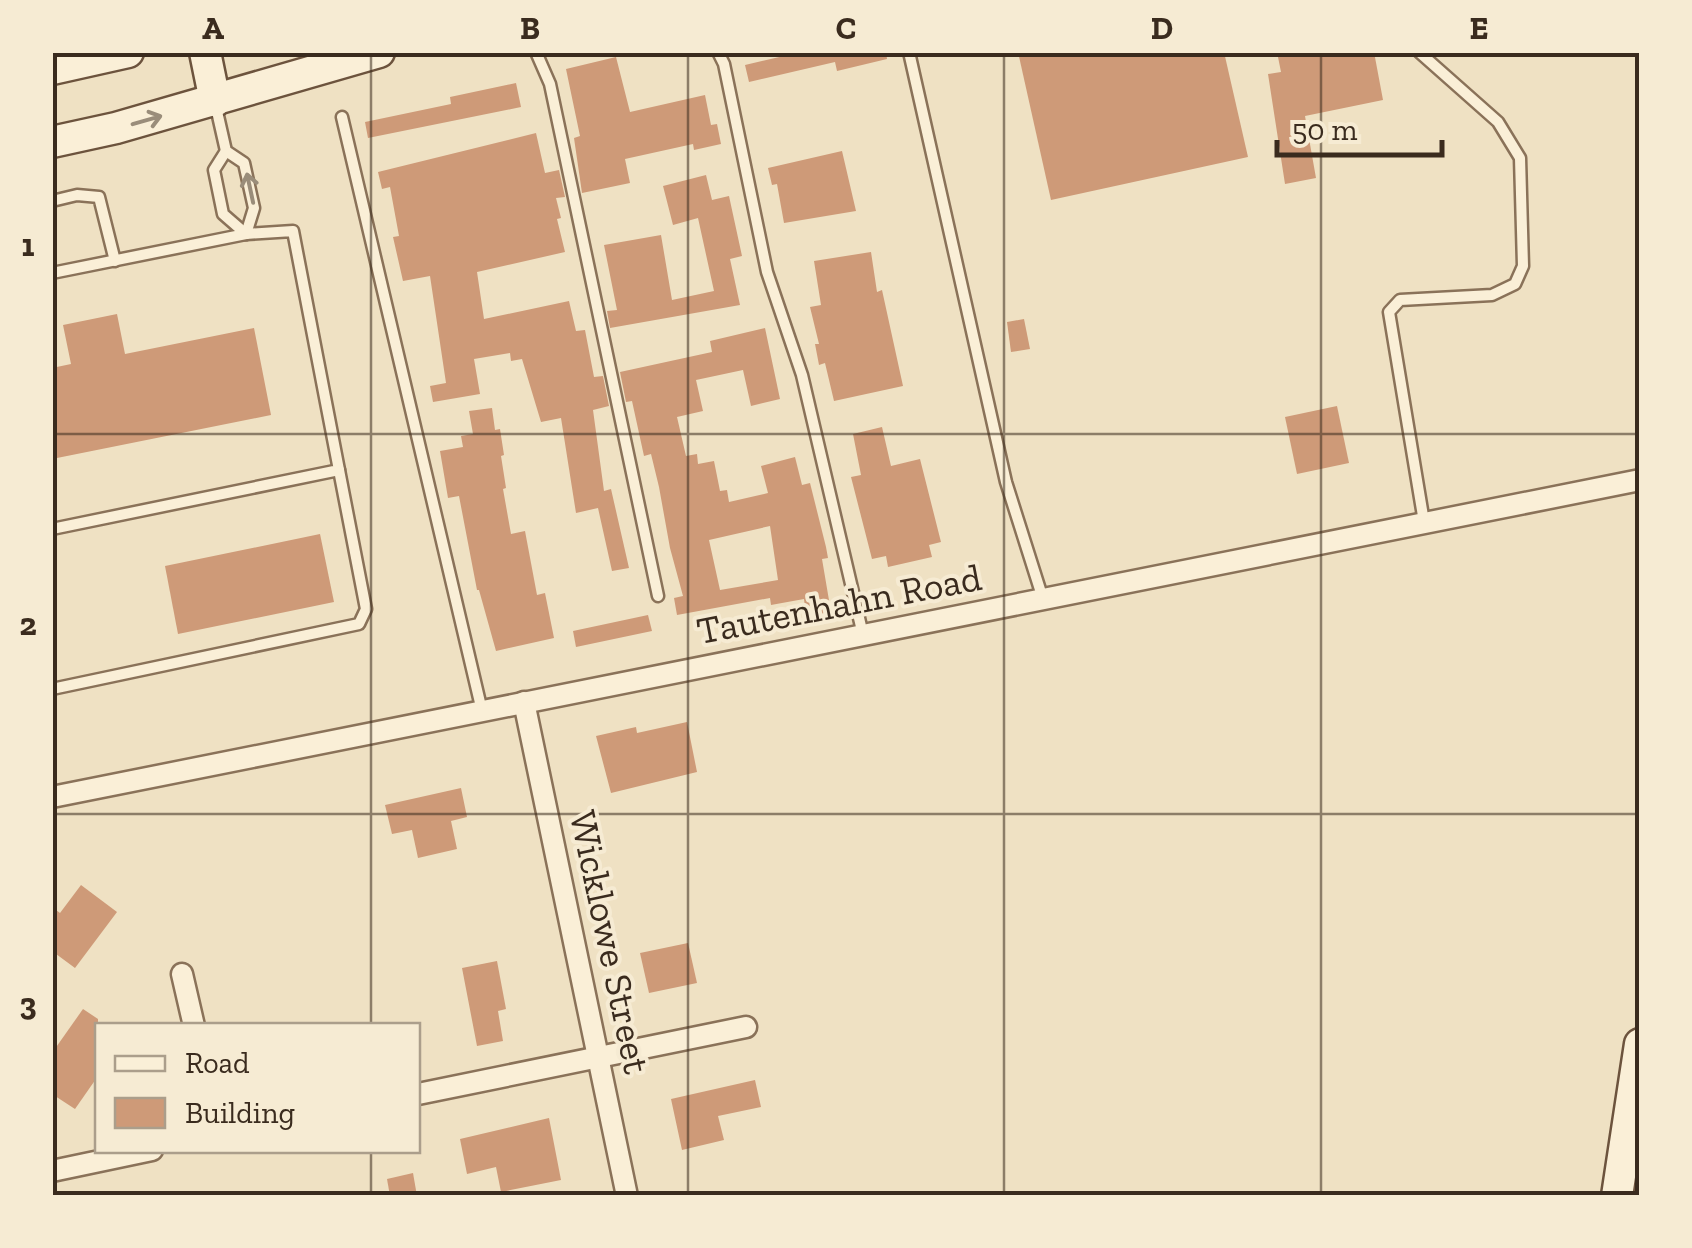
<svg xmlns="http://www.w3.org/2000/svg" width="1692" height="1248" font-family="'Zilla Slab',serif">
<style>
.building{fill:#ce9a78;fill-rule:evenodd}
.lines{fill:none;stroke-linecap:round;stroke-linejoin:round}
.service-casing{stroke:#8a7259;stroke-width:15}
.minor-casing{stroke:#8a7259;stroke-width:25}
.secondary-casing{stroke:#6c533d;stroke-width:35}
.service{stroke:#faefd7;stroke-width:10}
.minor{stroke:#faefd7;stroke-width:20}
.secondary{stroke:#faefd7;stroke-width:30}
.oneway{stroke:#9a8d7a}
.grid{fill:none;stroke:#3a2b1e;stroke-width:2.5;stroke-opacity:0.55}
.labels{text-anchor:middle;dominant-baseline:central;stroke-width:8;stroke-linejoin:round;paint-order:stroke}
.street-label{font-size:38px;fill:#3a2b1e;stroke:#f6ebd3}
.neatline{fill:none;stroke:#3a2b1e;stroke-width:4}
.grid-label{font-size:32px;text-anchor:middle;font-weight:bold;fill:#3a2b1e}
</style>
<rect width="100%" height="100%" fill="#efe1c3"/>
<g class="building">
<polygon points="801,52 886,52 887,59 837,71 835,62 749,82 745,65"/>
<polygon points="1018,52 1224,52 1248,157 1051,200"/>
<polygon points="1277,52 1374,52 1383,100 1305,116 1316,178 1285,184 1268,74 1281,72"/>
<polygon points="616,57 630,112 705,95 711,125 717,124 721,144 694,150 693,144 625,159 630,183 582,193 574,138 580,136 566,69"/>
<polygon points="516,83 521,107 368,138 365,122 451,104 450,97"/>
<polygon points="536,133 545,173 559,170 565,197 556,198 561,218 557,219 565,252 477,272 484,319 569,301 576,331 585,330 594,377 603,376 609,406 593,410 604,491 611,489 629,568 612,571 598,508 576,513 561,418 541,422 522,359 511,361 510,353 474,359 480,394 433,402 430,386 446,383 430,276 403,281 393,237 399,236 390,187 382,189 378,172"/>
<polygon points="842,151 856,211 784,223 777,184 772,185 768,168"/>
<polygon points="706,175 712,200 729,196 742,256 730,259 740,305 610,328 607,311 617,310 604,245 661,235 672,300 714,291 698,218 673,225 663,186"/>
<polygon points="871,252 877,292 882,290 903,386 834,401 825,363 819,365 815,344 819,344 810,307 821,305 814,261"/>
<polygon points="117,314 125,354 254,328 271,415 52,459 52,368 71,364 63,325"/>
<polygon points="1024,319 1030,349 1011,352 1007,322"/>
<path d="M765 328 780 399 751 406 743 370 696 380 703 411 677 417 686 456 697 454 698 464 714 461 720 491 727 490 729 502 768 493 761 466 795 457 802 485 810 483 826 547 828 558 822 559 831 612 806 616 804 599 771 605 770 598 677 615 674 598 683 596 670 548 659 487 651 454 644 456 632 401 626 402 620 372 712 352 710 341ZM770 526 778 580 720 590 709 540Z"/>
<polygon points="1337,406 1349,463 1297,474 1285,417"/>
<polygon points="492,408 495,430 500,429 504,455 501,456 506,488 503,489 511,534 525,531 537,595 545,593 554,638 496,651 479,590 477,590 459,496 448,498 440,451 463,447 461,436 473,434 469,411"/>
<polygon points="882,427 891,466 920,459 941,542 929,545 932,557 888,567 886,556 872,559 851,477 861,475 853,434"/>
<polygon points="320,534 334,602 178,634 165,566"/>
<polygon points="648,615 652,631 576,647 573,631"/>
<polygon points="687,722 697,772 611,793 596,736 636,727 637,733"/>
<polygon points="461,788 467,817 451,821 457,849 418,858 412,830 392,834 385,805"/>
<polygon points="81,885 117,912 75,968 52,951 52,907 60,913"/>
<polygon points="688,943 697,983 649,993 640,953"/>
<polygon points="497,961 506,1009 498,1011 503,1041 477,1046 462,968"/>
<polygon points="83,1009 98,1019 98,1076 75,1109 52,1094 52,1053"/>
<polygon points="755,1080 761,1107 718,1116 724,1140 682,1150 671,1099"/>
<polygon points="549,1118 561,1180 501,1192 496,1167 467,1174 460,1139"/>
<polygon points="413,1173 417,1196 390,1196 387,1179"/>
</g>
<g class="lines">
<defs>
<g id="service">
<polyline points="536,52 550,84 658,596"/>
<polyline points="718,52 724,64 767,272 802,375 863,635"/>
<polyline points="909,52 1006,482 1043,599"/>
<polyline points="1419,52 1498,122 1520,158 1523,266 1515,284 1492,295 1400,300 1389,312 1424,522"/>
<polyline points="216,107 226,151 244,163 254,208 246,234"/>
<polyline points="342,117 482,711"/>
<polyline points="226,151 214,170 223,214 246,234"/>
<polyline points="52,201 77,195 99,197 115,261"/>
<polyline points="52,273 246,234 293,231 339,470 52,529"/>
<polyline points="52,689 359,624 366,609 339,470"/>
</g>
<g id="minor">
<polyline points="524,702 627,1196"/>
<polyline points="52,797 1640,480"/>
<polyline points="182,974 194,1026"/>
<polyline points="418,1094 746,1027"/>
<polyline points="52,1171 152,1150"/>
</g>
<g id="secondary">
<polyline points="205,52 215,101"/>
<polyline points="52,69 128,52"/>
<polyline points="52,142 116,128 379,52"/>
<polyline points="1617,1196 1640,1044"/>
</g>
</defs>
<use href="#service" class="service-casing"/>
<use href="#minor" class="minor-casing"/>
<use href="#secondary" class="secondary-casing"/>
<use href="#service" class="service"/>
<use href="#minor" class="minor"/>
<use href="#secondary" class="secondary"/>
</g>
<defs><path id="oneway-shaft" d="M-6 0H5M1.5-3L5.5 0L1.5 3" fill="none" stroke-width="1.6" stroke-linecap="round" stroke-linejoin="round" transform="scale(2.5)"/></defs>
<g class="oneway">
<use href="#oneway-shaft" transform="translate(147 120) rotate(-16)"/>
<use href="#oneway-shaft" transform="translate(250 188) rotate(-102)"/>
</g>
<path class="grid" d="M371 52V1026M688 52V1196M1004 52V1196M1321 52V1196M52 434H1640M52 814H1640M371 1150V1196"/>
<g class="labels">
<g class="street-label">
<text transform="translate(839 604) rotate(-11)">Tautenhahn Road</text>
<text transform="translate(610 942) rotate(78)">Wicklowe Street</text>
</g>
</g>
<rect width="1692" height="1248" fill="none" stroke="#f6ebd3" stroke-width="110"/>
<rect x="95" y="1023" width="325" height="130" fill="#f6ebd3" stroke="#ab9e8b" stroke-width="2.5"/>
<rect x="115" y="1056" width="50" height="15" fill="#faefd7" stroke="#ab9e8b" stroke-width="2.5"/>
<text x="185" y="1073" font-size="30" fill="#3a2b1e">Road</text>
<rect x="115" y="1098" width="50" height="30" fill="#ce9a78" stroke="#ab9e8b" stroke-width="2.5"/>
<text x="185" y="1123" font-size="30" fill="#3a2b1e">Building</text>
<path d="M1277 140v15h165v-15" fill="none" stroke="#3a2b1e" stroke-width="5"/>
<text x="1292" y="140" font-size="30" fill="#3a2b1e" stroke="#f6ebd3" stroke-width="8" paint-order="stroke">50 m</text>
<rect x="55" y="55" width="1582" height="1138" class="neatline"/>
<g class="grid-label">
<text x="213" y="39">A</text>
<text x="530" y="39">B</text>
<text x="846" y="39">C</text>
<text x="1162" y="39">D</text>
<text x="1479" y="39">E</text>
<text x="28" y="256">1</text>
<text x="28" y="635">2</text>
<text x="28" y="1015">3</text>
</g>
</svg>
